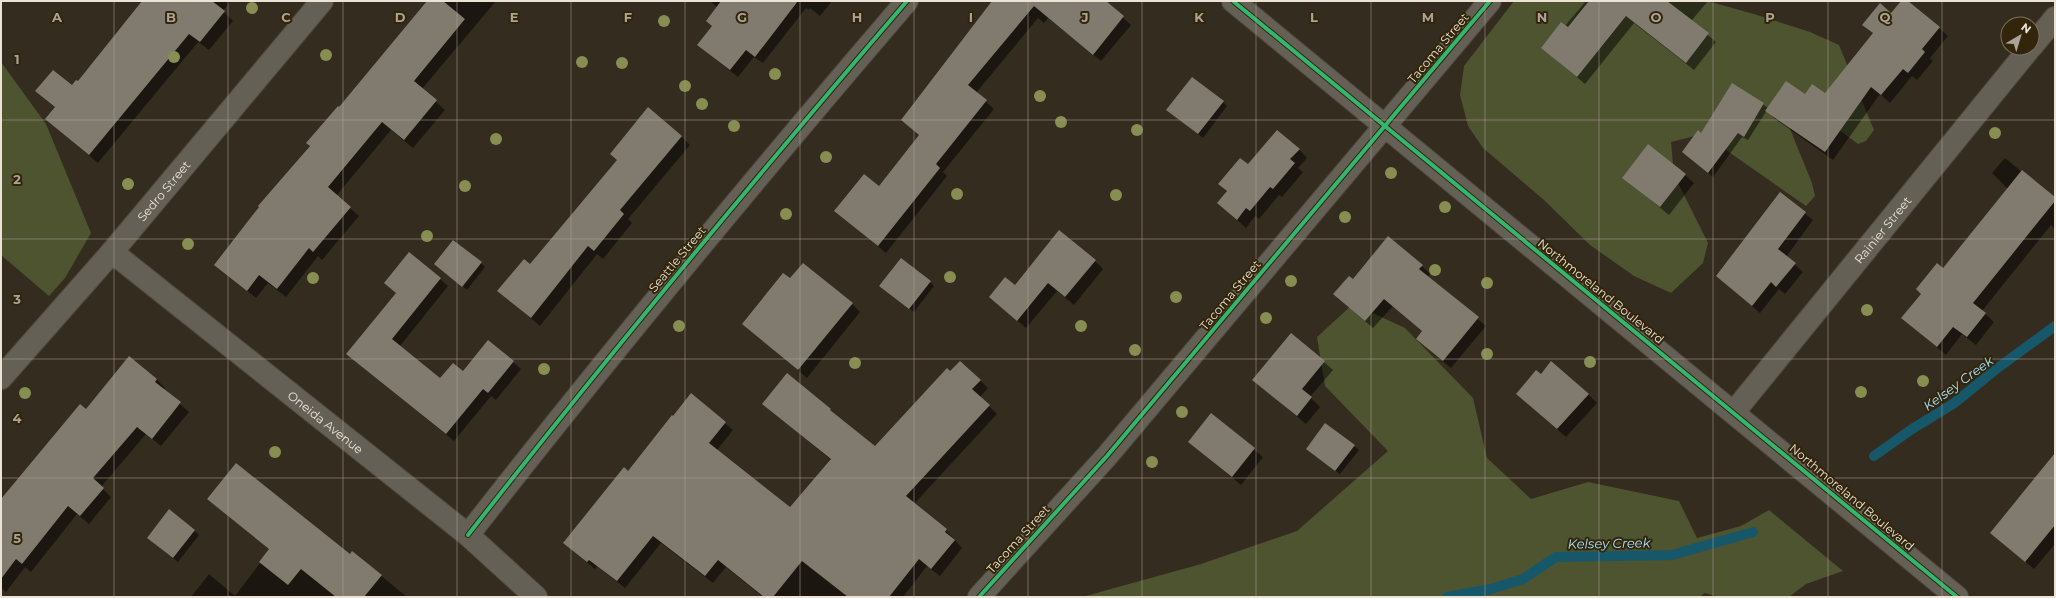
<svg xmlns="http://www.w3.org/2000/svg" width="2056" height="598" font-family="Montserrat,sans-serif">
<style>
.green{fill:#4e5330}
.shadow{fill:#0007}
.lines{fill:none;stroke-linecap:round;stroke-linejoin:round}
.stream{stroke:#165869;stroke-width:10}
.building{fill:#817b6f}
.minor-casing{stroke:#51493e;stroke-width:24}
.tertiary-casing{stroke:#51493e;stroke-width:24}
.minor{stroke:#656055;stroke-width:22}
.tertiary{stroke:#656055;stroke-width:22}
.cycleway-casing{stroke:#32250c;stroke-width:6}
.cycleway{stroke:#33b770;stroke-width:4}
.tree{fill:#888d52}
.grid{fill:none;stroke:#aba395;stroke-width:1;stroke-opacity:0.55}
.labels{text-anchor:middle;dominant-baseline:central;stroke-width:4;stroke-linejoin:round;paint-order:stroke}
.street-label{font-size:12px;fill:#ebe3d5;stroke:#32250c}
.water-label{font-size:13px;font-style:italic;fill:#a2e4fc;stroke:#32250c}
.grid-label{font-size:13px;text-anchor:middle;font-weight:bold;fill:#aba395;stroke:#32250c;stroke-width:4;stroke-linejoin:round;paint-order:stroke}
</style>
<rect width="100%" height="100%" fill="#342c1e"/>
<g class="green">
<polygon points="1514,1 1707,1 1754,14 1810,32 1839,45 1874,130 1866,141 1858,144 1811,109 1788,124 1812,183 1815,196 1806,206 1703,134 1671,142 1674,175 1708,243 1703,263 1671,293 1634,276 1590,245 1544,200 1483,148 1468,126 1460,95 1464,66"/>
<polygon points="1,62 46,124 91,233 65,278 49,296 1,255"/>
<polygon points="1353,304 1405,328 1473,398 1487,458 1531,499 1588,482 1679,501 1697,538 1741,526 1769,510 1843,571 1806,584 1789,597 1718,597 1705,593 1699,597 1082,597 1201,564 1297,531 1388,451 1325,386 1317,337"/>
</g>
<g class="shadow">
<polygon points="144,1 231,1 223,11 233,21 209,50 198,42 98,163 55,127 56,108 45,99 78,82"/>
<polygon points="429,1 496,1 422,89 445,110 413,148 391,130 336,196 359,216 322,260 318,256 286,297 268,283 256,298 216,265 339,108"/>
<polygon points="710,1 832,1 820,16 810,8 809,10 806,8 763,63 754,57 738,77 698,45 713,26 717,7"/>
<polygon points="994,1 1104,1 1131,25 1101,61 1048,18 1044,23 1038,18 976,93 994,109 943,172 947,176 886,253 836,211 879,187 920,136 902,120"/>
<polygon points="1586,1 1708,1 1691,21 1716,42 1694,70 1634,23 1585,84 1542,48 1565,26"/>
<polygon points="1902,1 1907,1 1948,36 1930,58 1933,61 1917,80 1912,76 1890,103 1880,94 1833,160 1775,119 1767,110 1748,140 1742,137 1713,177 1683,152 1701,134 1732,84 1768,108 1805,95 1825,94 1874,34 1864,25 1891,15"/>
<polygon points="1223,102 1227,106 1203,138 1172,114"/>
<polygon points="681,136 690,145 628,219 632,223 603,259 597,254 540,326 499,291 530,266 618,161"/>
<polygon points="1299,149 1307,158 1298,168 1303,172 1282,197 1279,195 1259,219 1255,216 1246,228 1218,203 1227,192 1219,184 1248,166"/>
<polygon points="2005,158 2055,199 2055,229 2051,225 1982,311 1994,322 1976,345 1962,334 1946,355 1902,318 2008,189 1992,173"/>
<polygon points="1685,175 1694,183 1669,215 1624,178"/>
<polygon points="1780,194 1813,220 1786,257 1803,272 1785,294 1779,289 1760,313 1725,283"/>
<polygon points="1095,261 1103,269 1074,305 1057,291 1026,328 990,297 1015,287"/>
<polygon points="481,263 485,267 467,290 435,264"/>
<polygon points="1422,266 1430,274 1427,277 1486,326 1451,368 1417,339 1423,332 1393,306 1373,328 1343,302 1353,281"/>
<polygon points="440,279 448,286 400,346 440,380 463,373 513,362 521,369 496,400 491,396 454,441 347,354 397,294 385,283"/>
<polygon points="790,280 852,304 860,312 807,378 743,324"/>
<polygon points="930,282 934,286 914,312 885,290"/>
<polygon points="129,358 157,380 165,388 164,390 189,412 161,446 146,434 101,487 111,497 89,524 77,514 31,572 25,567 6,592 1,588 1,501 86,410"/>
<polygon points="1324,362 1333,370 1310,397 1320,407 1306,424 1254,380"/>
<polygon points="950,373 980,380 988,388 980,397 997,414 914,504 946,530 962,548 940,576 927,566 903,597 763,597 726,567 713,583 661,543 625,588 597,566 595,569 564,543 628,472 691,395 733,430 717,450 790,509 831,460 764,404 787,375 875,447"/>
<polygon points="1541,375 1588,394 1597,403 1566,437 1526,402"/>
<polygon points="1211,415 1263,457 1241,485 1189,442"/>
<polygon points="1354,446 1359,450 1340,474 1312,453"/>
<polygon points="2055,469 2055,544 2034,569 1991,533"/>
<polygon points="208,499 350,555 352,552 407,597 191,597 209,574 235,596 270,550"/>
<polygon points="194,531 199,535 178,562 152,542"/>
</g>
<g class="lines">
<g class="stream">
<polyline points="1874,456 1912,429 1953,404 1995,370 2055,326"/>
<polyline points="1447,597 1491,589 1523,579 1556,557 1672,555 1753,532"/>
</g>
</g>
<g class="building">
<polygon points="142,1 212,1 225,11 200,42 189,34 89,155 45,119 55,107 35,91 53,70 72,85 76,80 78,81"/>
<polygon points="427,1 443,1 465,19 414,81 437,100 404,140 382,122 328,187 351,207 313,252 309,248 277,289 259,275 247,291 214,265 259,207 258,206 310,146 306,143 338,106 339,107"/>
<polygon points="721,1 798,1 755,57 746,50 730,70 697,45 712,26 706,21"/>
<polygon points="992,1 1106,1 1124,16 1093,55 1034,6 968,85 987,100 936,164 940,168 878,246 834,211 864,174 879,186 919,135 901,120"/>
<polygon points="1589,1 1667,1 1709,33 1686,63 1626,16 1577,77 1541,48 1561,22 1568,27"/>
<polygon points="1901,1 1908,1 1940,27 1922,49 1925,52 1908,73 1903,69 1881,95 1871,87 1825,152 1765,111 1786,81 1805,94 1812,84 1825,93 1873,33 1862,25 1880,3 1891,13"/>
<polygon points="1192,77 1224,101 1198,134 1166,110"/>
<polygon points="1732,83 1764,103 1744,137 1738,133 1708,173 1682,152 1698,130 1701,133"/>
<polygon points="648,107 682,136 620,210 624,214 594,251 588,246 531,318 497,291 524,259 530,264 617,160 610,154"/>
<polygon points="1277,130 1300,149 1290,159 1295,163 1273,189 1270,187 1250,211 1246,208 1237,220 1217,203 1227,191 1218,184 1240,158 1248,164"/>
<polygon points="1648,144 1686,174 1660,207 1622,178"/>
<polygon points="2022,170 2055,197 2055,201 1973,303 1986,313 1967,337 1953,327 1937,347 1901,318 1921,294 1916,289 1937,263 1943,268"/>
<polygon points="1780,192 1806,212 1778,249 1796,263 1776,287 1771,282 1752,306 1716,276"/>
<polygon points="1059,230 1096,260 1065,297 1048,283 1017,321 989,297 1005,277 1015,285"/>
<polygon points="1388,236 1423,265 1419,269 1479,317 1443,361 1416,339 1422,331 1384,299 1365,321 1333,294 1349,276 1353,279"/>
<polygon points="453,240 482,262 462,287 434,264"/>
<polygon points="409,252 441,278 392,339 440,378 453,363 463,371 488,340 514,361 488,393 483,389 446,434 346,354 396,293 384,283"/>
<polygon points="901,258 931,281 909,309 879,286"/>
<polygon points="803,263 853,303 798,370 742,324 783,273 790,278"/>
<polygon points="1291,333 1325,361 1302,389 1312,397 1297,416 1252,380"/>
<polygon points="129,356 157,379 155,382 181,402 152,439 137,427 93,478 104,488 80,516 68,506 22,564 16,559 1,579 1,499 80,404 86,409"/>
<polygon points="960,361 981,380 972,389 990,405 906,496 947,529 945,532 955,540 931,569 919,559 889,597 848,597 802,561 773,597 764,597 718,560 705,576 653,536 617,581 589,560 587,562 563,543 624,467 628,471 672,415 673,416 691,393 726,422 709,443 790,507 831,459 762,404 787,373 831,409 830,410 875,446 947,368 950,371"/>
<polygon points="1551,361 1589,394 1557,429 1516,394 1536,370 1541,374"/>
<polygon points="1211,413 1255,448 1232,477 1188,442"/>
<polygon points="1325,423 1355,445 1335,471 1306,449"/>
<polygon points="2055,453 2055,525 2025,562 1990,533"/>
<polygon points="236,463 350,554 352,551 382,575 364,597 336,597 301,569 288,585 259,562 269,549 207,499"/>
<polygon points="169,509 195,530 173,558 147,538"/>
</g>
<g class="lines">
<defs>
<g id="minor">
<polyline points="2032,46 2055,18"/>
<path id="s1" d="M112 252 468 535 536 597"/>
<path id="s2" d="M1 378 112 252 322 1"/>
<path id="s3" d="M1734 412 2030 48"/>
<path d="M468 535C610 353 757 176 907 1"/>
<polyline points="979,597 1107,456 1490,1"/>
</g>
<polyline id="tertiary" points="1233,1 1957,597"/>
</defs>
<use href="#minor" class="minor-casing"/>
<use href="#tertiary" class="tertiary-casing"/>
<use href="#minor" class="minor"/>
<use href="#tertiary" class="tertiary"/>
<defs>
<g id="cycleway">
<polyline points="1233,1 1957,597"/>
<path d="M468 535C610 353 757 176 907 1"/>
<polyline points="979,597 1107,456 1490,1"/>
</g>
</defs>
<use href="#cycleway" class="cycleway-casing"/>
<use href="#cycleway" class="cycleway"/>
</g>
<g class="tree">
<circle cx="252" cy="8" r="6"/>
<circle cx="664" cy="21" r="6"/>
<circle cx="326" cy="55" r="6"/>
<circle cx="174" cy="57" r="6"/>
<circle cx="582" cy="62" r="6"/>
<circle cx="622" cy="63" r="6"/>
<circle cx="775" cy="74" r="6"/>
<circle cx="685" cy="86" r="6"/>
<circle cx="1040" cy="96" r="6"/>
<circle cx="702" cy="104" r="6"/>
<circle cx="1061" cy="122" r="6"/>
<circle cx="734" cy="126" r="6"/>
<circle cx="1137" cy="130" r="6"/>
<circle cx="1995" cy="133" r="6"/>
<circle cx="496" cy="139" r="6"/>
<circle cx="826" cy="157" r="6"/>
<circle cx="1391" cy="173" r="6"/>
<circle cx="128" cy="184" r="6"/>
<circle cx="465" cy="186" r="6"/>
<circle cx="957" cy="194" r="6"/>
<circle cx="1116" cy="195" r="6"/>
<circle cx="1445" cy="207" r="6"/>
<circle cx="786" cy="214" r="6"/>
<circle cx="1345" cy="217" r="6"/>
<circle cx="427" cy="236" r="6"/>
<circle cx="188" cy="244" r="6"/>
<circle cx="1435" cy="270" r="6"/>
<circle cx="950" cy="277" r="6"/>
<circle cx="313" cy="278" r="6"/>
<circle cx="1291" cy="281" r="6"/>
<circle cx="1487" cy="283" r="6"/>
<circle cx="1176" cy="297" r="6"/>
<circle cx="1867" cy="310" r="6"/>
<circle cx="1266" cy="318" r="6"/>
<circle cx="679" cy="326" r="6"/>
<circle cx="1081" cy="326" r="6"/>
<circle cx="1135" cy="350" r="6"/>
<circle cx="1487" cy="354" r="6"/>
<circle cx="1590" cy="362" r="6"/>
<circle cx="855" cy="363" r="6"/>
<circle cx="544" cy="369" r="6"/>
<circle cx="1923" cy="381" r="6"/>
<circle cx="1861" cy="392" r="6"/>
<circle cx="25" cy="393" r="6"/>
<circle cx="1182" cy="412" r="6"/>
<circle cx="275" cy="452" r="6"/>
<circle cx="1152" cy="462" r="6"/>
</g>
<path class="grid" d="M114 1V597M228 1V597M343 1V597M457 1V597M571 1V597M685 1V597M800 1V597M914 1V597M1028 1V597M1142 1V597M1256 1V597M1371 1V597M1485 1V597M1599 1V597M1713 1V597M1828 1V597M1942 1V597M1 120H2055M1 239H2055M1 359H2055M1 478H2055"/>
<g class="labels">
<g class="street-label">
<text transform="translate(1438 48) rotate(-50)">Tacoma Street</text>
<text stroke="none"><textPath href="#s2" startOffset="248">Sedro Street</textPath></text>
<text stroke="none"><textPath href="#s3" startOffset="235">Rainier Street</textPath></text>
<text transform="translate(677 259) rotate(-50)">Seattle Street</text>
<text transform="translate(1601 291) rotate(39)">Northmoreland Boulevard</text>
<text transform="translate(1230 295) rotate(-50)">Tacoma Street</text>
<text stroke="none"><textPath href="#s1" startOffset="273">Oneida Avenue</textPath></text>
<text transform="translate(1852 497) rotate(40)">Northmoreland Boulevard</text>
<text transform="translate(1018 539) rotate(-48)">Tacoma Street</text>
</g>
<g class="water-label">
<text transform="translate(1958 383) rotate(-36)">Kelsey Creek</text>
<text transform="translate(1609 543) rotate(-1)">Kelsey Creek</text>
</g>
</g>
<g class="grid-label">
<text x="57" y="22">A</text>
<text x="171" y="22">B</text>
<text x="286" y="22">C</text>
<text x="400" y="22">D</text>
<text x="514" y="22">E</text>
<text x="628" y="22">F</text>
<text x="742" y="22">G</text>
<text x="857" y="22">H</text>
<text x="971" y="22">I</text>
<text x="1085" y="22">J</text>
<text x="1199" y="22">K</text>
<text x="1314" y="22">L</text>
<text x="1428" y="22">M</text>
<text x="1542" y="22">N</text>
<text x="1656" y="22">O</text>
<text x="1770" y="22">P</text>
<text x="1885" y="22">Q</text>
<text x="17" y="64">1</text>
<text x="17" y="184">2</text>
<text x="17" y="304">3</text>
<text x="17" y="423">4</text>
<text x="17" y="543">5</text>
</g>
<rect width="2056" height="598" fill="none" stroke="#ebe3d5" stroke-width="4"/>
<g transform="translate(2020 36) rotate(38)"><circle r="19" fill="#32250c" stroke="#7c715c"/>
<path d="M0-3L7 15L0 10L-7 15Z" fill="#aba395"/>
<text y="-6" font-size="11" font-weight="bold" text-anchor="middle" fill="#ebe3d5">N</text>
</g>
</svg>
